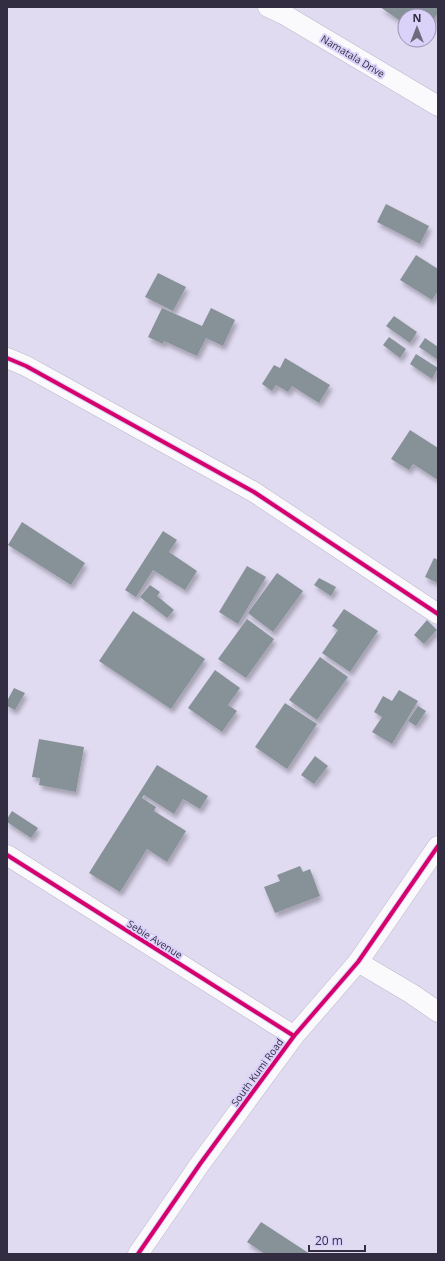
<svg xmlns="http://www.w3.org/2000/svg" width="445" height="1261" font-family="'Open Sans',sans-serif">
<style>
.building{fill:#879198;filter:url(#shadow)}
.lines{fill:none;stroke-linecap:round;stroke-linejoin:round}
.minor-casing{stroke:#bdb9cb;stroke-width:21}
.minor{stroke:#fafafd;stroke-width:20}
.cycleway-casing{stroke:#dbd2fa;stroke-width:6}
.cycleway{stroke:#d6006c;stroke-width:4}
.labels{text-anchor:middle;dominant-baseline:central;stroke-width:4;stroke-linejoin:round;paint-order:stroke}
.street-label{font-size:10px;fill:#322d40;stroke:#dbd2fa}
</style>
<defs>
<filter id="shadow"><feDropShadow dx="2.5" dy="4.5" stdDeviation="2" flood-color="#0004"/></filter>
</defs>
<rect width="100%" height="100%" fill="#e0dbf1"/>
<g class="building">
<polygon points="380,7 438,7 438,13 429,26 429,16 405,16 405,24"/>
<polygon points="386,204 429,226 420,244 377,222"/>
<polygon points="416,255 438,269 438,291 432,300 400,280"/>
<polygon points="158,273 186,287 173,311 145,297"/>
<polygon points="162,308 202,326 211,308 235,320 223,346 206,338 197,356 164,341 163,344 148,337"/>
<polygon points="394,316 417,332 410,343 386,326"/>
<polygon points="389,337 406,349 400,358 383,345"/>
<polygon points="425,338 438,347 438,360 419,347"/>
<polygon points="416,354 438,368 432,379 410,364"/>
<polygon points="285,358 330,385 319,403 292,386 288,392 276,385 272,391 262,384 274,365 280,368"/>
<polygon points="410,430 438,448 438,480 413,464 409,470 391,459"/>
<polygon points="22,522 85,563 71,585 8,545"/>
<polygon points="163,531 177,540 169,552 197,571 185,590 153,570 136,597 125,590"/>
<polygon points="434,558 438,560 438,583 425,577"/>
<polygon points="247,566 266,577 238,624 219,612"/>
<polygon points="277,573 303,591 273,632 248,613"/>
<polygon points="319,578 336,587 331,596 314,585"/>
<polygon points="150,585 160,592 157,596 174,610 167,618 140,597"/>
<polygon points="344,609 378,631 350,672 322,653 338,630 332,626"/>
<polygon points="133,611 205,659 171,709 99,661"/>
<polygon points="247,619 274,639 246,678 218,659"/>
<polygon points="427,620 437,630 424,644 414,635"/>
<polygon points="320,657 348,677 317,720 289,700"/>
<polygon points="215,670 240,688 228,705 237,711 222,732 188,708"/>
<polygon points="14,688 25,693 15,710 7,706 7,701"/>
<polygon points="399,690 418,701 392,744 372,732 382,717 374,712 383,696 392,701"/>
<polygon points="285,703 317,724 287,769 255,747"/>
<polygon points="418,706 426,711 416,726 408,721"/>
<polygon points="39,739 84,747 76,792 39,785 40,778 32,777"/>
<polygon points="315,756 328,766 314,784 301,775"/>
<polygon points="157,765 208,796 200,809 183,799 174,814 144,795 142,798 156,807 154,811 186,831 167,862 147,849 120,892 89,873"/>
<polygon points="12,811 38,828 31,838 7,822 7,819"/>
<polygon points="300,866 303,872 310,869 320,896 275,913 264,887 280,881 277,875"/>
<polygon points="261,1222 310,1254 265,1254 247,1242"/>
</g>
<g class="lines">
<defs>
<g id="minor">
<polyline points="268,7 285,15 438,106"/>
<polyline points="7,358 26,366 254,492 438,614"/>
<polyline points="7,855 294,1036"/>
<polyline points="358,962 412,994 438,1012"/>
<polyline points="138,1254 200,1164 294,1036 358,962 438,846"/>
</g>
</defs>
<use href="#minor" class="minor-casing"/>
<use href="#minor" class="minor"/>
<defs>
<g id="cycleway">
<polyline points="7,358 26,366 254,492 438,614"/>
<polyline points="7,855 294,1036"/>
<polyline points="138,1254 200,1164 294,1036 358,962 438,846"/>
</g>
</defs>
<use href="#cycleway" class="cycleway-casing"/>
<use href="#cycleway" class="cycleway"/>
</g>
<g class="labels">
<g class="street-label">
<text transform="translate(353 56) rotate(31)">Namatala Drive</text>
<text transform="translate(155 939) rotate(32)">Sebie Avenue</text>
<text transform="translate(257 1072) rotate(-54)">South Kumi Road</text>
</g>
</g>
<rect width="445" height="1261" fill="none" stroke="#322d40" stroke-width="16"/>
<g transform="translate(417 28)"><circle r="19" fill="#dbd2fa" stroke="#9790b0"/>
<path d="M0-3L7 15L0 10L-7 15Z" fill="#6f6a7e"/>
<text y="-6" font-size="11" font-weight="bold" text-anchor="middle" fill="#322d40">N</text>
</g>
<path d="M309 1245v6h56v-6" fill="none" stroke="#322d40" stroke-width="2"/>
<text x="315" y="1245" font-size="12" fill="#322d40" stroke="#dbd2fa" stroke-width="3" paint-order="stroke">20 m</text>
</svg>
